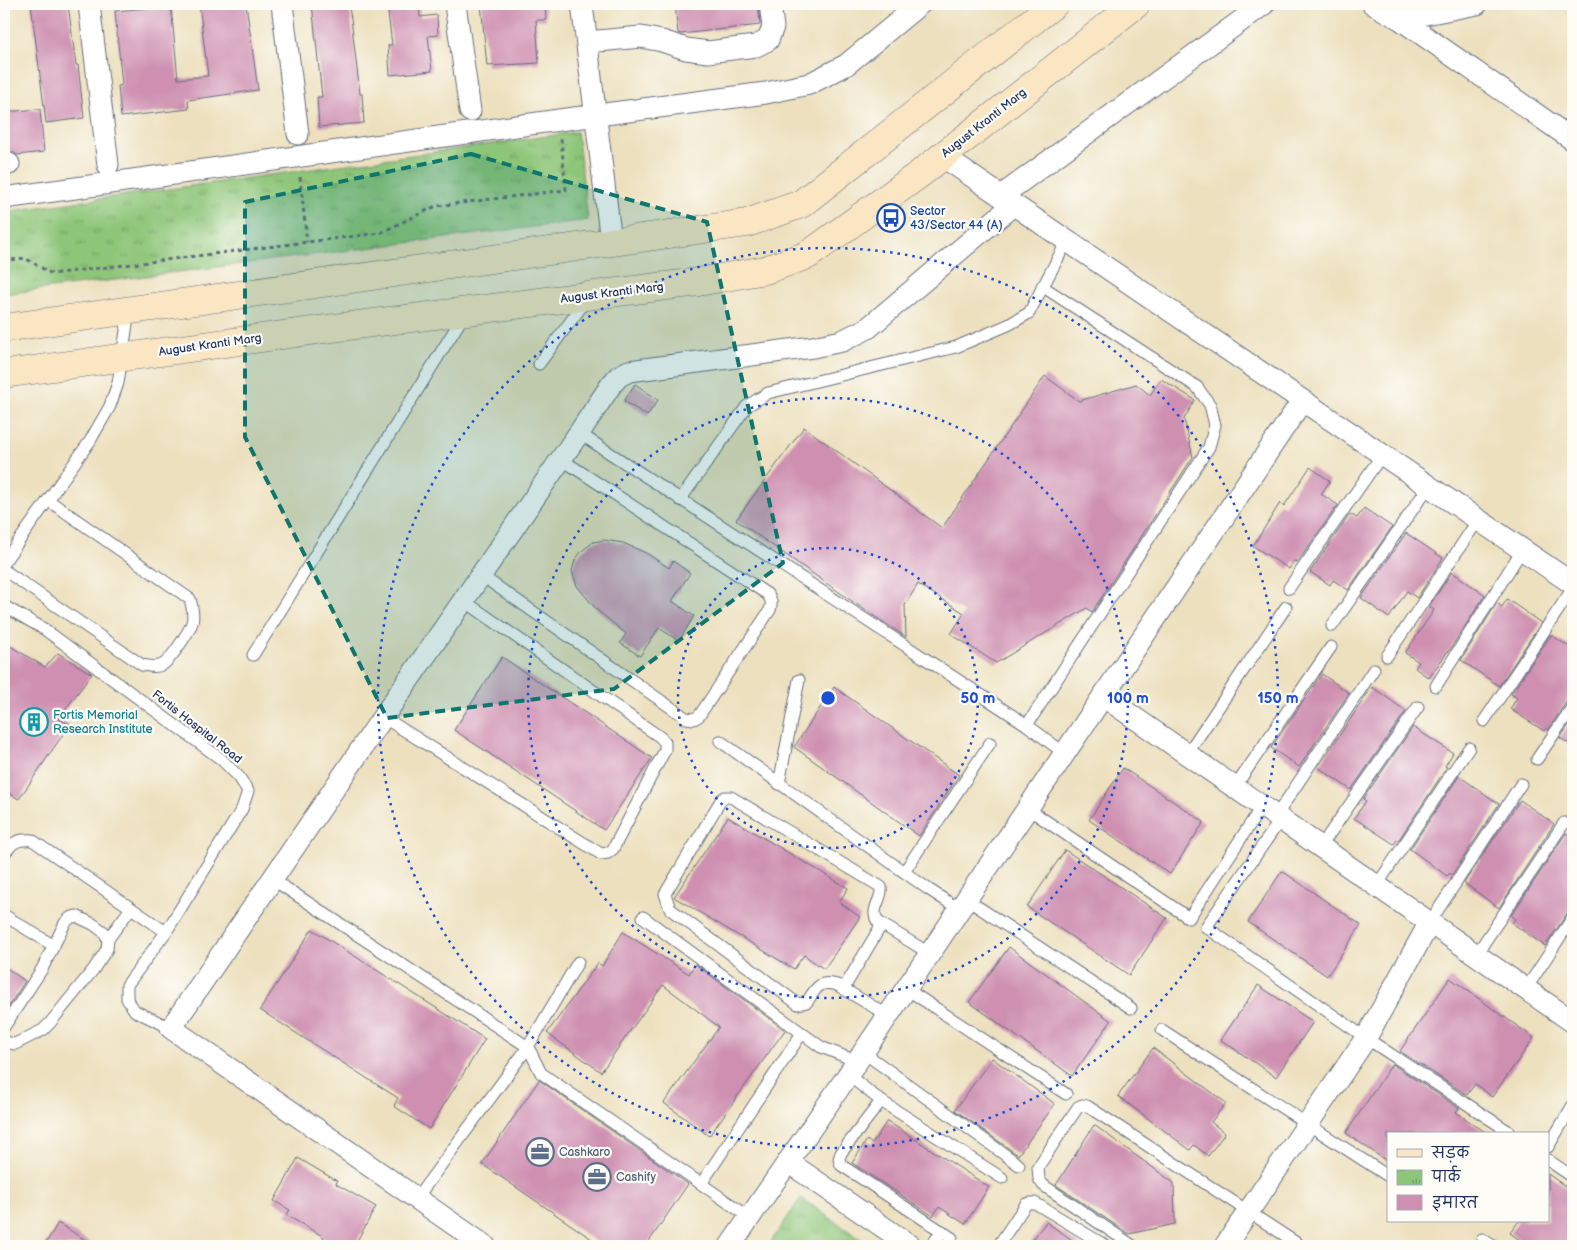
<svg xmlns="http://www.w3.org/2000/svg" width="1577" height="1250" font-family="'Balsamiq Sans','Playpen Sans Deva',sans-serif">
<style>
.park{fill:url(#park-tufts);stroke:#547a6c}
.building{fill:#ce8fb1}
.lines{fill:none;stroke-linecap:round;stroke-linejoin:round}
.lane-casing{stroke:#646d80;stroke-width:13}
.street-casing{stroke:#646d80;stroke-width:23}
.secondary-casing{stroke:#646d80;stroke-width:29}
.path{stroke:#646d80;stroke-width:3;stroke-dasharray:4 4;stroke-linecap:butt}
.lane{stroke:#fff;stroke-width:11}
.street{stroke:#fff;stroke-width:21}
.secondary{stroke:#fbe6c3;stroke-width:28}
.marked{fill:#0f766e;fill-opacity:0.2;stroke:#0f766e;stroke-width:4;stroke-dasharray:10 6;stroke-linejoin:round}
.ring{fill:none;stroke:#1d4ed8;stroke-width:2.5;stroke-dasharray:2.5 5}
.labels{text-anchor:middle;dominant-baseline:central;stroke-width:4.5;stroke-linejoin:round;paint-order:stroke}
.street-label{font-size:12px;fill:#1b2f5e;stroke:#fdfcf7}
.transit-label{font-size:12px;fill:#164399;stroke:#fdfcf7;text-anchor:start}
.culture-label{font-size:12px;fill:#0d838f;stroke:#fdfcf7;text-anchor:start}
.service-label{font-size:12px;fill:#4e5e75;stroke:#fdfcf7;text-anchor:start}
.centre{fill:#1d4ed8;stroke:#fdfcf7;stroke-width:2.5}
.ring-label{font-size:15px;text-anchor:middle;font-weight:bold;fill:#1d4ed8;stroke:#fdfcf7;stroke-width:4.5;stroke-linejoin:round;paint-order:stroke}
</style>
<defs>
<pattern id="park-tufts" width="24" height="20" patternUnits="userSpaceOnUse" patternTransform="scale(1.25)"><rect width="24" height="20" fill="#8ec679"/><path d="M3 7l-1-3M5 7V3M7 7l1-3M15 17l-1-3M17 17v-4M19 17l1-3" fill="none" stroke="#73a166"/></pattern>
</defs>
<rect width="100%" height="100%" fill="#fdfcf7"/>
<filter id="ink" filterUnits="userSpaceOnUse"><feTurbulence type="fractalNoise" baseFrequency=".02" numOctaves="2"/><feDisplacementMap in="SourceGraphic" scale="10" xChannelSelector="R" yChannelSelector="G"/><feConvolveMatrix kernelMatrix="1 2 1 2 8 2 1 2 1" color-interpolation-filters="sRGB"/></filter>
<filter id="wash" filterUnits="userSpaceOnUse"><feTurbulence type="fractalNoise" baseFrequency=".0096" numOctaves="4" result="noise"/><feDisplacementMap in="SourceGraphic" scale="20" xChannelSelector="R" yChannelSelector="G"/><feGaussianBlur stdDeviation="1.12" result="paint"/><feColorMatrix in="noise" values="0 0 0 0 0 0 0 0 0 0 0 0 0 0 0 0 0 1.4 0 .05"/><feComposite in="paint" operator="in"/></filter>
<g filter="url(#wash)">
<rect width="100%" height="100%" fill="#ede0be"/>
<g class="park">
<polygon points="577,132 588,220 4,294 4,212"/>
<polygon points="801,1198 871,1246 768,1246"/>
</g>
<g id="blocks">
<g class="building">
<polygon points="31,4 68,4 76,65 78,65 84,118 46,123"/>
<polygon points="199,4 246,4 258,90 188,100 189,109 121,117 118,86 122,85 115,11 171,6 178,79 208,76"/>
<polygon points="312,4 348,4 351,18 360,94 362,94 364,123 319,127 317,97 322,97"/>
<polygon points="387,4 419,4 420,17 437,15 438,35 428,36 432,71 390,75 388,45 392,45"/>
<polygon points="481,4 545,4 546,20 536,20 539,63 487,66"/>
<polygon points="675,4 758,4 760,25 681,34 678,33"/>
<polygon points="40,109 44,152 17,155 13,152 4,152 4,112"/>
<polygon points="1045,376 1079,401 1136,384 1150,395 1161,379 1195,400 1184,419 1193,457 1092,612 1087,608 996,663 951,634 964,613 918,584 905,605 906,637 859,606 736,520 804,427 942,528"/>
<polygon points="635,384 658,400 647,416 624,401"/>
<polygon points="1310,467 1330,481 1321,494 1338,505 1297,563 1294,561 1289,569 1253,546 1280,503 1284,506"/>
<polygon points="1364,508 1392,527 1348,590 1333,580 1330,585 1310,572 1350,514 1357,518"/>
<polygon points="1406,533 1443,558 1417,598 1407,591 1389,618 1361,598"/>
<polygon points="604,540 623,543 646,553 669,568 673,561 690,573 672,601 694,616 679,641 659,628 640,656 620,643 626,634 596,609 577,586 572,571 575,560 581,552 593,542"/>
<polygon points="1452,572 1485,595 1449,651 1448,651 1429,678 1415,668 1419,662 1405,653 1434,610 1429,606"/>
<polygon points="1507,599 1541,623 1499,686 1461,660 1497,603 1502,607"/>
<polygon points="1551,635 1573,649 1573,699 1567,701 1548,730 1546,728 1544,731 1510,709 1517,698 1511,694"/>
<polygon points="10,646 45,667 58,653 92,674 58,719 70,724 19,799 4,791 4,656"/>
<polygon points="502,657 652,758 604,830 454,730"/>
<polygon points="1322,674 1349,693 1299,767 1271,748"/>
<polygon points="834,687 959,775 919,836 794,747"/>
<polygon points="1372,687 1406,711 1351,790 1318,767"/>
<polygon points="1573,719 1573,746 1560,738"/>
<polygon points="1413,727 1453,753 1445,766 1447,767 1398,841 1397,840 1394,844 1354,818 1366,801 1363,799"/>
<polygon points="1123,768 1204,822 1170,874 1089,820"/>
<polygon points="1459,776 1499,804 1452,875 1450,873 1447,876 1410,849"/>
<polygon points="1520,800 1554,824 1499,908 1464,883"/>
<polygon points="728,817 848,888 839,902 860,917 824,969 804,955 794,969 674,897"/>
<polygon points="1566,833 1573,838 1573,905 1545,946 1512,923 1515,919 1511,916"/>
<polygon points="1065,850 1167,918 1129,975 1027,907"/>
<polygon points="1282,871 1361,925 1327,976 1248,922"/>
<polygon points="312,929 485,1039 429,1129 394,1106 398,1098 260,1010"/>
<polygon points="623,932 689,974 695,964 785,1030 709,1136 664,1103 719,1027 663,985 601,1072 547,1033 598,963 602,966"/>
<polygon points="1009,947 1111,1021 1072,1076 969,1002"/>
<polygon points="4,966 25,981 4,1014"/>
<polygon points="1450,978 1534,1038 1492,1097 1475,1084 1467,1095 1400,1051"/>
<polygon points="1258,985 1313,1022 1276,1077 1221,1040"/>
<polygon points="1153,1048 1226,1103 1211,1122 1225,1133 1208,1156 1194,1145 1190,1150 1118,1096"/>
<polygon points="992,1058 1055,1104 1018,1155 955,1110"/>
<polygon points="1392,1064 1459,1108 1456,1112 1488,1134 1388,1134 1388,1162 1346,1133"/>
<polygon points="539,1080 688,1184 646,1246 602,1246 482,1164"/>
<polygon points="887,1121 989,1187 965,1224 939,1207 933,1216 852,1163 867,1140 872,1144"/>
<polygon points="1094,1125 1174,1183 1175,1224 1129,1234 1056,1185"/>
<polygon points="298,1158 337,1181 336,1184 376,1207 354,1246 336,1246 323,1238 324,1237 286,1215 290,1210 274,1201"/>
<polygon points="1548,1174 1573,1192 1573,1246 1528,1246 1510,1233 1519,1221 1548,1221"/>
<polygon points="1046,1222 1081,1246 1028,1246"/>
<polygon points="58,1223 95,1246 44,1246"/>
</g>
</g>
</g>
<g filter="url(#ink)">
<use href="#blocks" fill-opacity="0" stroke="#646d80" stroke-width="1"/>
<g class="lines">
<defs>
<g id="lane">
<polyline points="539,364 587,299"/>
<polyline points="579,433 1027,725 1064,753"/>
<polyline points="680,500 747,406 768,393 956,347 1008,325 1029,313 1067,241"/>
<polyline points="4,562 90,441 110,406 118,383 129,311"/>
<path d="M4 570 142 665C148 666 156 668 162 665 170 661 189 632 192 623 194 616 192 606 190 599L48 500"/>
<path d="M482 576 686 718 694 719 699 716 770 610C772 603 772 600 767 594L561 459"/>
<polyline points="1289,588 1382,455"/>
<path d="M4 606 44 629 221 759 239 777 248 791 242 809 166 932 32 840C17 839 13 842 4 854"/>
<polyline points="1332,626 1429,486"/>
<polyline points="253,655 464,315"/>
<polyline points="1387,656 1478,520"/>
<polyline points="1436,686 1522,550"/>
<polyline points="383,717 601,854 608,853 613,849 665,750 665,742 660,737 463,600"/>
<polyline points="1484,721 1573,588"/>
<polyline points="1027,725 1209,447 1215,425 1210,405 1197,387 1042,286"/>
<polyline points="720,741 928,889 959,909"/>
<polyline points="1187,754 1286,607"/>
<polyline points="1537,759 1573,706"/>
<polyline points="779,784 799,680"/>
<polyline points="1235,787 1331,647"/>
<polyline points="1027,808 1189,918 1262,806"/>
<polyline points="1276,816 1374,669"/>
<polyline points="1281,819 1206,927 1366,1038 1508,1131"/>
<polyline points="1321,846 1418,707"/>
<polyline points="904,872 990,743"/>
<polyline points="272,879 528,1047 416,1199"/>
<polyline points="1377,885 1469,748"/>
<polyline points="966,899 1131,1008"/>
<polyline points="4,915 54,946"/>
<polyline points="643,917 821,1047 856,1061"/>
<polyline points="1430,922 1521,784"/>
<polyline points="166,932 127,985 127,999 135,1011 171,1028"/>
<polyline points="1476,955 1564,823"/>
<polyline points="578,962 528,1047 541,1073 749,1217"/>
<polyline points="844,988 882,924"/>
<polyline points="905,988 1066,1094"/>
<polyline points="1526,989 1573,917"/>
<path d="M887 1015 837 985C819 980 816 988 807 1002L798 1004 670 909 665 894 721 800 725 797H731L881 887C883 900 869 909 878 922L929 953"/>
<polyline points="4,1027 42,969 65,923 70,918 76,916 93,924 104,932 108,939"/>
<polyline points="1162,1030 1388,1176"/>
<polyline points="4,1042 15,1044 43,1030 50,1023 93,970 107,949 108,939 131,908"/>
<polyline points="863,1052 1019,1165"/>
<polyline points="848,1075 881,1101 1002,1178"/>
<polyline points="881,1101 841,1153 839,1159 841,1165 952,1238"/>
<polyline points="1548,1147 1573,1105"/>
<polyline points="1548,1160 1573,1177"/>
<polyline points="701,1184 802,1033"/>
<polyline points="1482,1239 1493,1246"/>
<polyline points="931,1246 942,1231"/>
<polyline points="998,1246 1026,1204 1030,1203 1035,1203 1106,1246"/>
<polyline points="1133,1246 1043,1185 1039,1179 1038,1167 1078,1107 1082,1105 1087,1106 1301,1246"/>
</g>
<g id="street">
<polyline points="89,4 108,165"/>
<polyline points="282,4 298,134"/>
<polyline points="455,4 470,111"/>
<polyline points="582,4 611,242"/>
<polyline points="1373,4 1400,19 1573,140"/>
<polyline points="1400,19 1477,4"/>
<polyline points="587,42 641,37 662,41 686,49 708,52 756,46 768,40 773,27 770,4"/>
<polyline points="942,156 1573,584"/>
<polyline points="4,165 9,164"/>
<polyline points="1001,196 1264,4"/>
<polyline points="4,198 559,120 766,93 809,84 846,65 920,4"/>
<polyline points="1103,696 1573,1022"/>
<polyline points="788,1162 911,1246"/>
<polyline points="485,1246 171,1028 383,717 579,433 611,385 619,376 629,371 813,347 842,341 868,328 1013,205"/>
<polyline points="730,1246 848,1075 1302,401"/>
<polyline points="1225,1246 1366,1038 1430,922"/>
</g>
<g id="secondary">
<polyline points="4,328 747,223 801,204 1054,4"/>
<polyline points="4,374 325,329 698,282 765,270 808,255 921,173 1136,4"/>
</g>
</defs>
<use href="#lane" class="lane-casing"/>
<use href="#street" class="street-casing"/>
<use href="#secondary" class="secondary-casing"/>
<g class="path">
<polyline points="300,177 307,242"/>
<polyline points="4,261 25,258 52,274 380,233 436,206 566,190 561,139"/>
</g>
<use href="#lane" class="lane"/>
<use href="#street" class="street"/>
<use href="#secondary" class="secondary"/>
</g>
</g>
<path class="marked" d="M471 154 707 222 783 563 614 689 387 718 245 437V202Z"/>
<g class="ring">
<circle cx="828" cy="698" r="150"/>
<circle cx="828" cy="698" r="300"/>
<circle cx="828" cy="698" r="450"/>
</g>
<defs>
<symbol id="bus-ring" viewBox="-11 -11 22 22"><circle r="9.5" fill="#fdfcf7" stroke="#1a4fb4" stroke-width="1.5"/><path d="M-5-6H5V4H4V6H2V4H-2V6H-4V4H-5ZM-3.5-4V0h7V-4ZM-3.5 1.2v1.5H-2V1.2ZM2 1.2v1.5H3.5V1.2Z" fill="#1a4fb4"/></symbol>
<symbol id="building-ring" viewBox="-11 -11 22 22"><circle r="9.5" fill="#fdfcf7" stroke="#0f9aa8" stroke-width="1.5"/><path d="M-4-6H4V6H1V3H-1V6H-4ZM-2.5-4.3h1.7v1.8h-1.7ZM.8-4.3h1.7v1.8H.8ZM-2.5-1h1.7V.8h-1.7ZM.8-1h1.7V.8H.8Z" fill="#0f9aa8"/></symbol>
<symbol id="office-ring" viewBox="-11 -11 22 22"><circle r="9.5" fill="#fdfcf7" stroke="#5c6f8a" stroke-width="1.5"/><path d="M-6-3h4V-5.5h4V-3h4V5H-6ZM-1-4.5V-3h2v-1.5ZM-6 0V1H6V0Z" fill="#5c6f8a"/></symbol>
</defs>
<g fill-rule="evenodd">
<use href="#bus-ring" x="875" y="202" width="32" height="32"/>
<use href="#building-ring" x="18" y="706" width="32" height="32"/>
<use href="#office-ring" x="524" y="1136" width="32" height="32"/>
<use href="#office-ring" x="581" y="1161" width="32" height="32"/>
</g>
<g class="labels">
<g class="street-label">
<text transform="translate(984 123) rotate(-38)">August Kranti Marg</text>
<text transform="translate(612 293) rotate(-7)">August Kranti Marg</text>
<text transform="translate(210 345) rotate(-8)">August Kranti Marg</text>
<text transform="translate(197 727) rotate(38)">Fortis Hospital Road</text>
</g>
<g class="transit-label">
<text x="910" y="211">Sector<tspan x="910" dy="14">43/Sector 44 (A)</tspan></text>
</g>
<g class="culture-label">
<text x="53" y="715">Fortis Memorial<tspan x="53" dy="14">Research Institute</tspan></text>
</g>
<g class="service-label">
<text x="559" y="1152">Cashkaro</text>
<text x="616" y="1177">Cashify</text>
</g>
</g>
<circle cx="828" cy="698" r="8" class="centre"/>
<g class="ring-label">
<text x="978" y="703">50 m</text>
<text x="1128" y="703">100 m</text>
<text x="1278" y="703">150 m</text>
</g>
<rect width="1577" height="1250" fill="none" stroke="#fdfcf7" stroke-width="20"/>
<rect x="1387" y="1132" width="162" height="90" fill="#fdfcf7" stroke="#a3aaba"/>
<rect x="1397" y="1149" width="25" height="8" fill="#fbe6c3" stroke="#a3aaba"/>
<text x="1432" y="1158" font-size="15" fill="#1b2f5e">सड़क</text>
<rect x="1397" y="1170" width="25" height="15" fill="url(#park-tufts)" stroke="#a3aaba"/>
<text x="1432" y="1182" font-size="15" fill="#1b2f5e">पार्क</text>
<rect x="1397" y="1195" width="25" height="15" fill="#ce8fb1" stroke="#a3aaba"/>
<text x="1432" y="1208" font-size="15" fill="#1b2f5e">इमारत</text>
</svg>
